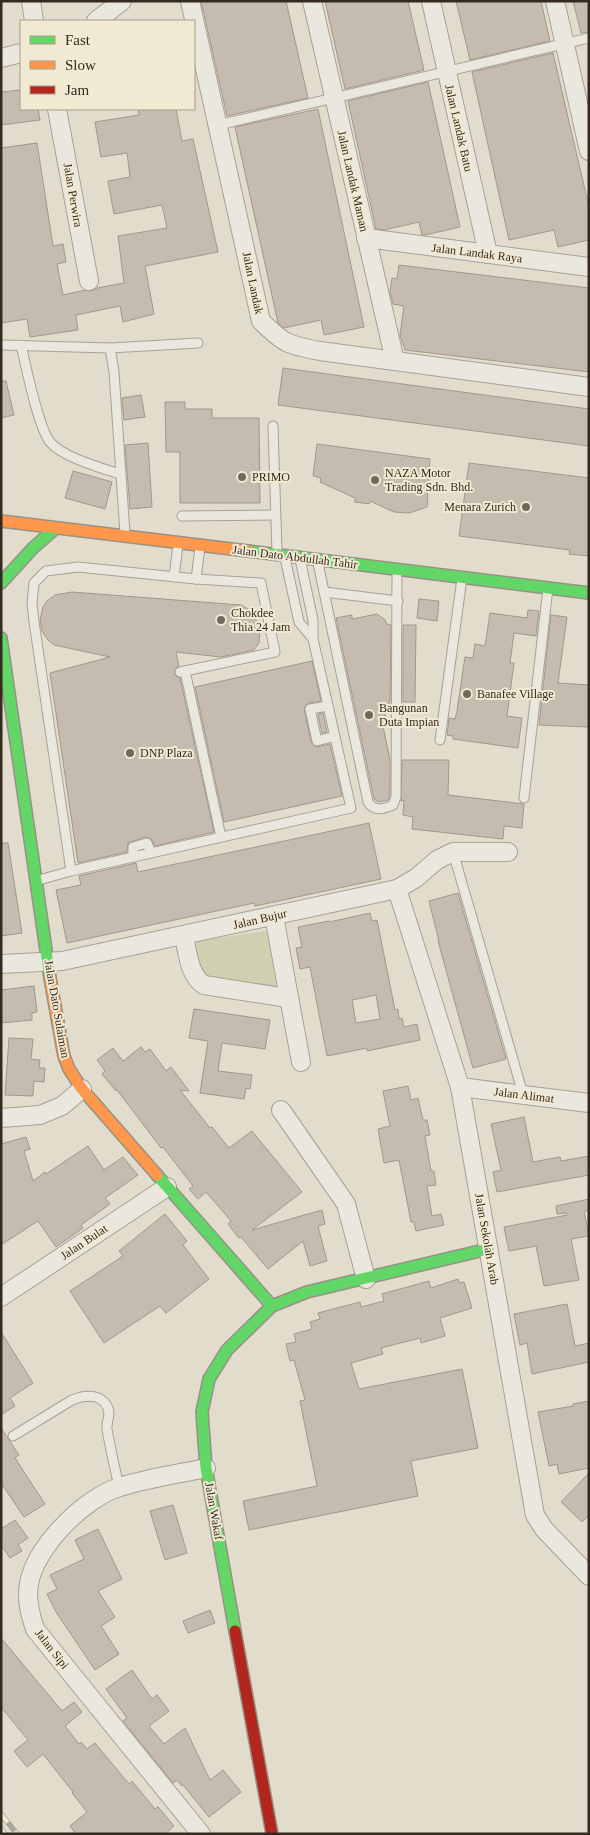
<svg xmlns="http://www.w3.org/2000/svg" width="590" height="1835" font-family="'Times New Roman',serif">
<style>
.green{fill:#d0d0b1}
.building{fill:#c5bbae;stroke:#a1988c;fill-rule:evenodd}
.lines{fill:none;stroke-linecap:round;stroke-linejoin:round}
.lane-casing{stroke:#a7a196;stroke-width:11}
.street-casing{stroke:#a7a196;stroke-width:20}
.fast-casing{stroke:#979186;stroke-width:14}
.slow-casing{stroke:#979186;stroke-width:14}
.jam-casing{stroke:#979186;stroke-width:14}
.lane{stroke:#eae7de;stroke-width:9}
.street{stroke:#eae7de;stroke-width:18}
.fast{stroke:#63d668;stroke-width:11}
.slow{stroke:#ff974d;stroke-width:11}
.jam{stroke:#b3261e;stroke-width:11}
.rail-casing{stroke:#a9a69e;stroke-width:5.5}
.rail{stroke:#f2e9d3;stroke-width:4;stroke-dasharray:11;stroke-linecap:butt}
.poi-dot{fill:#71685c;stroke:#f2e9d3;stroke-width:2}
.labels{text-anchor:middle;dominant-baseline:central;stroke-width:4;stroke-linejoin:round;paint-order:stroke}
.street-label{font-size:12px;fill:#342a1f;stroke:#f2e9d3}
.poi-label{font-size:12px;fill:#342a1f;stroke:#f2e9d3;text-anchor:start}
</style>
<rect width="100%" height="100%" fill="#e2dccd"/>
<polygon class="green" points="271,930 277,988 206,979 199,972 192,942"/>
<g class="building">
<polygon points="201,1 286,1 308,98 227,116"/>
<polygon points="325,1 408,1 424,70 345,89"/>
<polygon points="456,1 541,1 550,41 470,60"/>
<polygon points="573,1 589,1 589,32 581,33"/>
<polygon points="553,53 589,207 589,240 558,247 554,230 509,240 472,72"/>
<polygon points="428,82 460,227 425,235 422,235 419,222 384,230 376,229 348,101"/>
<polygon points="21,90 21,109 38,109 40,120 1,125 1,92"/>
<polygon points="138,109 176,109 182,141 193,139 218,252 145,266 154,314 123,322 120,306 76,315 78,330 30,337 27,319 1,323 1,148 37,143 53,246 63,244 66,262 57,264 63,295 85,290 91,291 97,288 124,283 118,236 167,228 162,205 114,214 108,181 130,177 127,153 101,157 95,122 139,115"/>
<polygon points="318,109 364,327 324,335 321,320 284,328 278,323 235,127"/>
<polygon points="399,265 589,288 589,372 405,350 400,335 404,306 393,304 390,292 392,278 397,279"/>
<polygon points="283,368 589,409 589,446 278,405"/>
<polygon points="1,381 6,381 14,415 1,418"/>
<polygon points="141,395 145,417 124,420 122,398"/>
<polygon points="165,402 185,402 185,409 212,409 212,418 259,418 260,503 180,503 180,452 166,452"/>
<polygon points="148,443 152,507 130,509 125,445"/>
<polygon points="317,444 430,459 427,507 409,513 394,512 370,501 369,504 355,502 355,498 320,482 321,478 313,476"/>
<polygon points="469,463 589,478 589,556 569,554 570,550 459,536"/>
<polygon points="73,471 112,482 105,509 65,498"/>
<polygon points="72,592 241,605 252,611 260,629 259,643 254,650 221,657 176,652 179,666 176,668 174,673 176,676 180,678 214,832 155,846 151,839 145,837 128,843 127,852 78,863 50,673 110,657 54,645 48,640 42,631 40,620 43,607 47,601 55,595"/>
<polygon points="419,599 439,601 437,621 417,618"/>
<polygon points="528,610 539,611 536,636 514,633 510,663 514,663 507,716 522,718 518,748 453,739 453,736 447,735 449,718 455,719 457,711 465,657 473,658 475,644 485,646 490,613 527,618"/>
<polygon points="377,614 384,619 387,624 391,625 390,702 389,702 390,709 384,710 386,720 382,721 390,760 390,796 388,800 379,802 374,799 336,618 352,615 352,619"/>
<polygon points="551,615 567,617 558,683 589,685 589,727 539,725"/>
<polygon points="403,625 416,625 415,702 403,702"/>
<polygon points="312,661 321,701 308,703 304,708 311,742 316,747 330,744 342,796 224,822 195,687"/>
<polygon points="323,713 327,732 322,733 318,714"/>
<polygon points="402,760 449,760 448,795 524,804 522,828 504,826 503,839 412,829 413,817 403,815 404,800 401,801"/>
<polygon points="369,823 381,879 255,906 254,903 67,943 56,890 81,885 79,876 136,863 138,872"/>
<polygon points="1,843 8,843 22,933 1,936"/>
<polygon points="458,893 506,1059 473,1068 438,941 439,941 429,901"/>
<path d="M370 913 372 921 377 920 395 1010 398 1009 399 1019 402 1018 404 1027 417 1024 420 1040 367 1051V1048L327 1056 310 967 300 969 296 948 302 947 298 927 329 921V922ZM376 995 380 1019 356 1023 352 1000Z"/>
<polygon points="34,986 37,1012 32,1013 32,1020 1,1023 1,990"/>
<polygon points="194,1009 270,1020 265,1049 222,1043 218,1071 252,1075 250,1089 246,1088 244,1099 200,1093 208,1041 189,1038"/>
<polygon points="9,1038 33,1039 31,1059 40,1060 39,1068 45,1068 44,1082 34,1081 33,1096 5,1095"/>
<polygon points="141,1047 145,1052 150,1049 166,1071 171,1067 189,1091 180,1090 210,1128 212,1127 229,1148 252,1131 302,1192 252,1230 322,1210 325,1224 318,1226 327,1261 310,1266 303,1241 268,1269 241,1237 239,1238 228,1224 231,1221 206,1192 198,1199 189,1189 193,1186 163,1147 161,1148 117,1090 116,1091 102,1074 105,1071 97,1060 113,1048 123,1061"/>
<polygon points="408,1086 411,1100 418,1098 423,1120 427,1120 430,1135 425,1136 431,1171 434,1171 436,1185 427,1186 432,1216 441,1214 444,1225 416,1231 414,1222 411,1222 399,1160 384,1163 378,1129 390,1126 383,1091"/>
<polygon points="524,1117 533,1162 560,1157 561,1161 589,1156 589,1175 497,1192 493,1172 501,1170 491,1124"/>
<polygon points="26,1137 30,1149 24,1151 33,1181 45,1172 46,1174 88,1146 104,1170 123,1157 138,1175 105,1198 110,1204 81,1225 83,1228 56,1247 38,1221 1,1245 1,1144"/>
<polygon points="589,1199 589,1211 584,1211 589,1236 571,1239 579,1280 544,1286 536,1246 509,1251 504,1227 567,1215 566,1213 557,1214 556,1206"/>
<polygon points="165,1214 187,1241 183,1245 209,1279 166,1313 160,1306 104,1343 70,1291 123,1256 119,1251"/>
<polygon points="458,1279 459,1283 464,1282 472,1308 440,1318 445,1336 421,1343 420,1338 381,1348 383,1354 351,1363 359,1389 462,1369 478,1448 411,1461 418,1496 249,1530 243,1501 317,1486 300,1401 305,1400 294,1360 290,1361 286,1344 296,1342 294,1334 312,1329 310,1322 320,1319 318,1313 360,1302 361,1307 384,1301 382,1294 429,1281 431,1288"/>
<polygon points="567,1304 575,1346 589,1343 589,1362 532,1374 527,1343 520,1345 514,1314"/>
<polygon points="1,1332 33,1383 10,1398 15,1406 1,1415"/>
<polygon points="589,1401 589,1468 559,1474 557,1464 549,1466 538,1412 573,1406 573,1404"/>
<polygon points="1,1428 19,1455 15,1458 45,1504 24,1517 1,1483"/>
<polygon points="589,1473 589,1515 582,1522 561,1502"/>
<polygon points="173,1505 187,1553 165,1560 150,1511"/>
<polygon points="15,1520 28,1538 18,1545 22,1551 10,1558 1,1545 1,1529"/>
<polygon points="98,1529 122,1579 98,1591 115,1617 101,1626 119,1654 95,1670 56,1612 47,1594 57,1589 50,1575 84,1559 75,1540"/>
<polygon points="210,1610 215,1623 188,1633 183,1621"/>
<polygon points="1,1638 62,1711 74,1702 82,1712 65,1726 79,1744 81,1742 87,1749 95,1743 129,1784 132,1781 155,1809 158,1807 174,1826 165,1834 76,1834 70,1826 87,1812 72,1793 73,1792 43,1754 27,1767 14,1751 28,1740 1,1707"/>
<polygon points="132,1670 152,1699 157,1695 169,1711 149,1726 164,1744 185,1728 210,1780 223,1770 241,1792 209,1817 183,1785 182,1786 177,1780 173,1783 123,1721 127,1718 106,1689"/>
</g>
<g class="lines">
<defs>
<g id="lane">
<polyline points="218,125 589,38"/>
<polyline points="1,345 110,348 114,372 125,534"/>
<path d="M21 345C26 366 38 427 50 442 62 457 101 468 120 474"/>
<polyline points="110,348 198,343"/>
<polyline points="273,426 277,552"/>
<polyline points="182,516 275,515"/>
<polyline points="285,558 299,622 313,639"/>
<path d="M318 563 368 802C374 812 384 809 393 805L396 797 397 572"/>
<polyline points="174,577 178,545"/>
<polyline points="196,579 200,547"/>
<polyline points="324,592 398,601"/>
<polyline points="185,671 221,837"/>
<polyline points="328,706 310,709 317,741 335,736"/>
<polyline points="440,740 462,578"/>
<polyline points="524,798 548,588"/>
<polyline points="453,852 523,1094"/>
<polyline points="133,857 133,847 147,843 151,853"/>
<polyline points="71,871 34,622 32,603 34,583 46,571 78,567 196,579 261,583 275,652 180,672"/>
<polyline points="39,880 71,871 351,808 313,639 313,620 300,559"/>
<path d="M13 1436 72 1400C84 1395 100 1393 107 1406 112 1414 106 1421 107 1429 110 1448 115 1468 119 1487"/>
</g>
<g id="street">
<polyline points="31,1 34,21"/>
<path d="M190 1 261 321C284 344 288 345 320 351L589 387"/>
<polyline points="312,1 395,361"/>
<polyline points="431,1 488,254"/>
<polyline points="555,1 589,151"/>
<polyline points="96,21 122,1"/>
<polyline points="1,58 21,53"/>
<polyline points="57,109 89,281"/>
<polyline points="366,238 589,267"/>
<polyline points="397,889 460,1087 535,1515 544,1529 589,1576"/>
<polyline points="274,916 301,1062"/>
<path d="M184 936C188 954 189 975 204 985L288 998"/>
<polyline points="1,964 62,961 397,889 416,878 437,860 453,852 508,852"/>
<polyline points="460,1087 589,1103"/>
<polyline points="281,1110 346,1204 366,1279"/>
<polyline points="1,1118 40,1115 62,1106 82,1089"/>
<polyline points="1,1297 167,1187"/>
<path d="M201 1834 35 1629C30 1614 26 1599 29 1584 35 1547 85 1497 120 1487 148 1478 178 1474 206 1468"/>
</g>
<g id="fast">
<polyline points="248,551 589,593"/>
<polyline points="1,583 33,548 56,528"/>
<polyline points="1,638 50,978"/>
<polyline points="157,1175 272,1306"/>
<polyline points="235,1631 206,1468 202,1412 209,1379 227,1350 272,1306 307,1292 488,1249"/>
</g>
<g id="slow">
<polyline points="1,521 248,551"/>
<polyline points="50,978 64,1056 69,1069 82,1089 157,1175"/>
</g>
<polyline id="jam" points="235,1631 272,1834"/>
</defs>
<use href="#lane" class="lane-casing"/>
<use href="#street" class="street-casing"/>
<use href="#fast" class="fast-casing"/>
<use href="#slow" class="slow-casing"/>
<use href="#jam" class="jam-casing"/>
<use href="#lane" class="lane"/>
<use href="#street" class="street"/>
<use href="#fast" class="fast"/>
<use href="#slow" class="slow"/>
<use href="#jam" class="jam"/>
<defs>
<g id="rail">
<polyline points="1,1814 17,1834"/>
<polyline points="1,1829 5,1834"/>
</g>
</defs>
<use href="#rail" class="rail-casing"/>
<use href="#rail" class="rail"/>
</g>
<g class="poi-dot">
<circle cx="242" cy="477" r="5"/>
<circle cx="375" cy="480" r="5"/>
<circle cx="526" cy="507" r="5"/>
<circle cx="221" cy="620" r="5"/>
<circle cx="467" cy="694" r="5"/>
<circle cx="369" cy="715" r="5"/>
<circle cx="130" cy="753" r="5"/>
</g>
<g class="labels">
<g class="street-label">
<text transform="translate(459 128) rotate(77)">Jalan Landak Batu</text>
<text transform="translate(353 181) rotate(77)">Jalan Landak Maman</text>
<text transform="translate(73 195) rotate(80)">Jalan Perwira</text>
<text transform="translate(477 253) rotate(7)">Jalan Landak Raya</text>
<text transform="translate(253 283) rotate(78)">Jalan Landak</text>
<text transform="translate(295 557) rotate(7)">Jalan Dato Abdullah Tahir</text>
<text transform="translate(260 919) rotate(-13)">Jalan Bujur</text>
<text transform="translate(57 1009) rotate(80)">Jalan Dato Sulaiman</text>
<text transform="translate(524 1095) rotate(7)">Jalan Alimat</text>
<text transform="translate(487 1239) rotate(80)">Jalan Sekolah Arab</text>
<text transform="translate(84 1242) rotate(-34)">Jalan Bulat</text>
<text transform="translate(214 1511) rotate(80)">Jalan Wakaf</text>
<text transform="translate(52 1649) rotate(52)">Jalan Sipi</text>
</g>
<g class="poi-label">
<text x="385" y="473">NAZA Motor<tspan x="385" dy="14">Trading Sdn. Bhd.</tspan></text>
<text x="252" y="477">PRIMO</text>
<text x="516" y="507" text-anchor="end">Menara Zurich</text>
<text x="231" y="613">Chokdee<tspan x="231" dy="14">Thia 24 Jam</tspan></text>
<text x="477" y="694">Banafee Village</text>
<text x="379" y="708">Bangunan<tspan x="379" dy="14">Duta Impian</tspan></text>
<text x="140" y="753">DNP Plaza</text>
</g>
</g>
<rect width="590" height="1835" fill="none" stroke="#342a1f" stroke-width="5"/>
<rect x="20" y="20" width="175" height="90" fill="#f2e9d3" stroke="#a69d8b"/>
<rect x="30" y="36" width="25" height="8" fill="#63d668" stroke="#a69d8b"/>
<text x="65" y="45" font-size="15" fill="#342a1f">Fast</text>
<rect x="30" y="61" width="25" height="8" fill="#ff974d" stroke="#a69d8b"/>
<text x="65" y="70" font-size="15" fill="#342a1f">Slow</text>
<rect x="30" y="86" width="25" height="8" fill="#b3261e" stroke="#a69d8b"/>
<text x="65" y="95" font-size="15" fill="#342a1f">Jam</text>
</svg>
